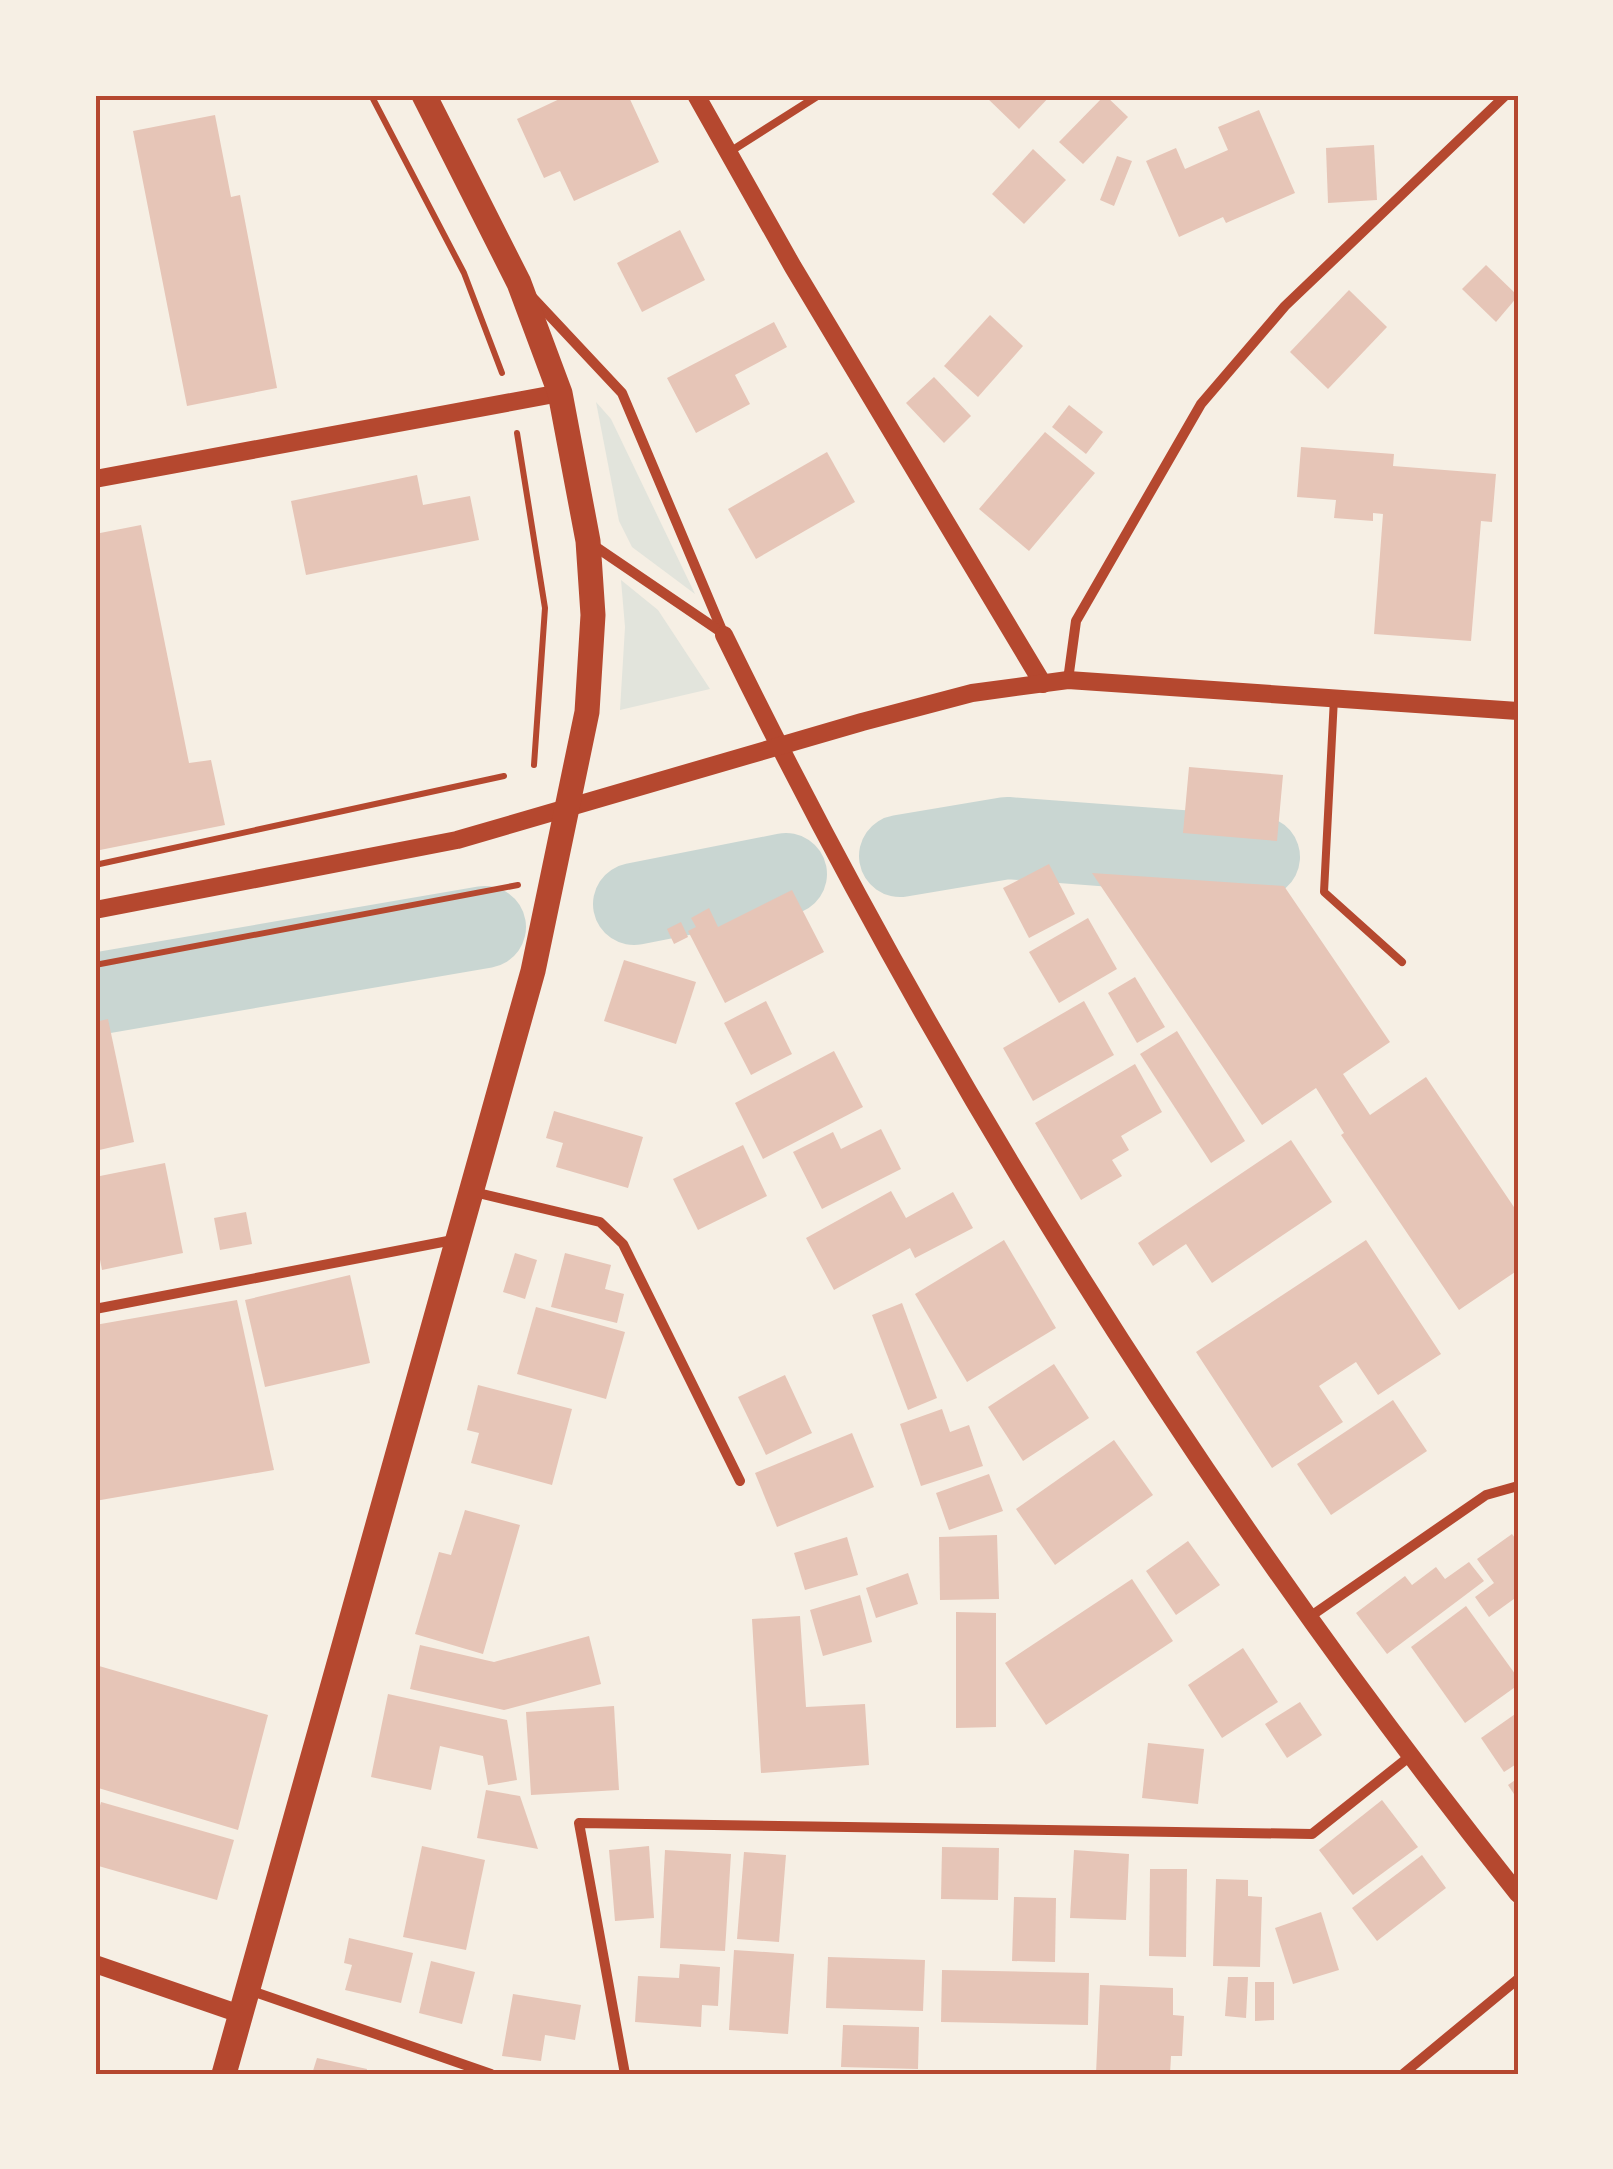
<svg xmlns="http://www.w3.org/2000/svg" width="1613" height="2169" font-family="'Golos Text',sans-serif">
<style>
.green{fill:#e2e4dc}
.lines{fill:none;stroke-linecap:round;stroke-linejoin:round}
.river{stroke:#c9d6d2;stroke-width:82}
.building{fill:#e6c5b7}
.path{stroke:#b5482f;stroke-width:6}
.service{stroke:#b5482f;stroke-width:8}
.minor{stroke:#b5482f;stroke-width:10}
.tertiary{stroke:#b5482f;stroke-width:18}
.primary{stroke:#b5482f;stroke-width:25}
.neatline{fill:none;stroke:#b5482f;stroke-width:4}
</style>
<rect width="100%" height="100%" fill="#f6efe4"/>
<g class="green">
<polygon points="596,402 611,419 695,594 632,547 619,521"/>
<polygon points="621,580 658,610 710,689 620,710 625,627"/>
</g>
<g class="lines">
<g class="river">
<polyline points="900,856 1007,838 1259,857"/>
<polyline points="634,904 786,874"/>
<polyline points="95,994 485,927"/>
</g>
</g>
<g class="building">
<polygon points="568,95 628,95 659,162 574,201 560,171 544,178 517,119"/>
<polygon points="984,95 1051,95 1019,129"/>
<polygon points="1105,95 1128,117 1083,164 1059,142"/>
<polygon points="1259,110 1295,193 1226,223 1223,217 1179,237 1146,161 1176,148 1185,169 1228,150 1218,127"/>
<polygon points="215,115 231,197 240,195 277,388 187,406 133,131"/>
<polygon points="1374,145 1377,200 1328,203 1326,148"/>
<polygon points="1033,149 1066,180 1024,224 992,194"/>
<polygon points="1117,156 1132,161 1114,206 1100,200"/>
<polygon points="680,230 705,280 642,312 617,263"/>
<polygon points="1486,265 1518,296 1496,322 1462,289"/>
<polygon points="1349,290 1387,327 1328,389 1290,352"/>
<polygon points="990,315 1023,346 978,397 944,366"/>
<polygon points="774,322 787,347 735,375 750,404 696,433 667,378"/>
<polygon points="934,377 971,416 944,443 906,403"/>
<polygon points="1069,405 1103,432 1086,454 1052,427"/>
<polygon points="1045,432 1095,473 1029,551 979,509"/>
<polygon points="1301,447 1394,454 1393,466 1496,474 1492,522 1481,521 1471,641 1374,634 1383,514 1373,513 1373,521 1334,518 1336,500 1297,497"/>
<polygon points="827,452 855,502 756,559 728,509"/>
<polygon points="417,475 423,505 470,496 479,540 306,575 291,501"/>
<polygon points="141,525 189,763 211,760 225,825 95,851 95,534"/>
<polygon points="1189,767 1283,775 1277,841 1183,833"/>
<polygon points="1049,864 1075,914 1029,938 1003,888"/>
<polygon points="1092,873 1284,886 1390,1042 1343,1074 1370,1115 1426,1077 1518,1213 1518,1270 1459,1310 1341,1135 1344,1133 1316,1088 1262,1125"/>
<polygon points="792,890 824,952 725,1003 688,931 696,927 691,918 709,908 718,927"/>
<polygon points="1088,918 1117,969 1059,1003 1029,952"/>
<polygon points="681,922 688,937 674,944 667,929"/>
<polygon points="624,960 696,982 676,1044 604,1021"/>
<polygon points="1135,977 1165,1027 1137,1043 1108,993"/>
<polygon points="766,1001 792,1054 751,1075 724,1023"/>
<polygon points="1084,1001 1114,1055 1033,1101 1003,1048"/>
<polygon points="108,1019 134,1142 95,1151 95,1022"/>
<polygon points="1177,1031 1245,1141 1211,1163 1140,1054"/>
<polygon points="834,1051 863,1107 763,1159 735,1103"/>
<polygon points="1135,1064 1162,1112 1121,1136 1129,1150 1112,1160 1122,1176 1081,1200 1035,1123"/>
<polygon points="554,1111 643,1137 628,1188 556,1167 563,1143 546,1138"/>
<polygon points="881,1129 901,1169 822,1209 793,1152 833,1132 841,1149"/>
<polygon points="1291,1140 1332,1202 1212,1283 1186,1244 1153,1266 1138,1243"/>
<polygon points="743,1145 767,1196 698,1230 673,1179"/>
<polygon points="165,1163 183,1253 102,1270 95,1234 95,1177"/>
<polygon points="891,1191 906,1218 953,1192 973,1228 915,1258 910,1248 834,1290 806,1238"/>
<polygon points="246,1212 252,1244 220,1250 214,1218"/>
<polygon points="1004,1240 1056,1328 967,1382 915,1294"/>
<polygon points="1366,1240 1441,1354 1378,1395 1356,1362 1319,1386 1343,1422 1272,1468 1196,1352"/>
<polygon points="515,1253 537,1260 525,1299 503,1292"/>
<polygon points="565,1253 611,1265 605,1289 624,1294 617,1323 551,1307"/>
<polygon points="350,1275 370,1363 265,1387 245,1300"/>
<polygon points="237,1300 274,1470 95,1501 95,1325"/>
<polygon points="902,1303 937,1398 908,1410 872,1315"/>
<polygon points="536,1307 625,1332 606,1399 517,1374"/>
<polygon points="1054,1364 1089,1418 1023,1461 988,1407"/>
<polygon points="785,1375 812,1433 766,1455 738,1397"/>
<polygon points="478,1385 572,1409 552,1485 471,1463 479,1433 467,1430"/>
<polygon points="1393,1400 1427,1451 1331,1515 1297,1464"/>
<polygon points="942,1409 950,1432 969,1425 983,1466 921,1486 900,1424"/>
<polygon points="852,1433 874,1487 777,1527 755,1473"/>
<polygon points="1114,1440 1153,1495 1055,1565 1016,1509"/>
<polygon points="989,1474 1003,1511 949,1530 936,1493"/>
<polygon points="465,1510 520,1525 483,1654 415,1634 439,1552 451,1555"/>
<polygon points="1512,1534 1518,1542 1518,1596 1489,1617 1475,1597 1494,1583 1477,1559"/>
<polygon points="997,1535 999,1599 940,1600 939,1537"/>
<polygon points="847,1537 858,1575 805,1590 794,1553"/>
<polygon points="1188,1541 1220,1585 1176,1615 1146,1571"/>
<polygon points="1469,1562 1484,1581 1387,1654 1356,1613 1405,1576 1412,1585 1436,1567 1445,1579"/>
<polygon points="908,1573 918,1604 876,1618 866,1588"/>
<polygon points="1132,1579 1173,1641 1046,1725 1005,1663"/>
<polygon points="860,1595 872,1642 823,1656 810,1610"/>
<polygon points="1466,1606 1518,1678 1518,1685 1465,1723 1411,1647"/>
<polygon points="956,1612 996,1613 996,1727 956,1728"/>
<polygon points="800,1616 806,1707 865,1704 869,1765 761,1773 752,1619"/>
<polygon points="589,1636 601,1684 504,1710 410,1689 420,1645 494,1662"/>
<polygon points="1243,1648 1278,1702 1222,1738 1188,1685"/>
<polygon points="99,1666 268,1715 238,1830 95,1787"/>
<polygon points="388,1694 507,1720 517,1780 488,1785 483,1756 440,1746 431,1790 371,1777"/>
<polygon points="1300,1702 1322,1735 1287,1758 1265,1724"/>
<polygon points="614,1706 619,1790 531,1795 526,1712"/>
<polygon points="1518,1712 1518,1763 1504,1772 1481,1738"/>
<polygon points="1148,1743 1204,1749 1198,1804 1142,1798"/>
<polygon points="1518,1778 1518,1800 1508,1785"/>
<polygon points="486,1790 520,1796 538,1849 477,1838"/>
<polygon points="1382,1800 1418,1847 1353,1895 1319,1850"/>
<polygon points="101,1802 234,1840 217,1900 95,1865 95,1824"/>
<polygon points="422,1846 485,1860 466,1950 403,1937"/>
<polygon points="649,1846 654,1918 615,1921 609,1850"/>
<polygon points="942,1847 999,1848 998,1900 941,1899"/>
<polygon points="665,1850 731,1854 725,1951 660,1948"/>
<polygon points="1074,1850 1129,1854 1126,1920 1070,1918"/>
<polygon points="744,1852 786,1855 779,1942 737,1939"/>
<polygon points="1422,1855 1446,1888 1377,1941 1352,1908"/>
<polygon points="1150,1869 1187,1869 1186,1957 1149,1956"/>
<polygon points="1216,1879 1248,1880 1248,1896 1262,1897 1260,1967 1213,1966"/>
<polygon points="1014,1897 1056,1898 1055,1962 1012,1961"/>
<polygon points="1321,1912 1339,1970 1293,1984 1275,1928"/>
<polygon points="349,1938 413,1953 401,2003 345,1990 352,1965 344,1963"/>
<polygon points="734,1950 794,1954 788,2034 729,2030"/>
<polygon points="828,1957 925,1960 923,2011 826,2008"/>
<polygon points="431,1961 475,1972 462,2024 419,2013"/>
<polygon points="680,1964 720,1967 718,2006 702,2005 701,2027 635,2022 638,1976 679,1978"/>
<polygon points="942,1970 1089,1973 1088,2025 941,2022"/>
<polygon points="1228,1977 1248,1977 1246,2018 1225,2016"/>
<polygon points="1255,1982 1274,1982 1274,2020 1255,2021"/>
<polygon points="1100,1985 1173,1988 1173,2015 1184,2016 1182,2056 1171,2056 1170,2074 1096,2074"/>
<polygon points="513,1994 581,2005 575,2040 545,2035 541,2061 502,2056"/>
<polygon points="843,2025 919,2027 918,2069 841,2067"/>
<polygon points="317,2058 367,2069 366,2074 312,2074"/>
</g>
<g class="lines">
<g class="path">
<polyline points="371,95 464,273 502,373"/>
<polyline points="517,433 545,608 534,765"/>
<polyline points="95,865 504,776"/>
<polyline points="95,965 518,885"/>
</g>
<g class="service">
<polyline points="728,153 819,95"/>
<polyline points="1334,698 1324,892 1402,962"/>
</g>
<g class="minor">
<polyline points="533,298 622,393 724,635"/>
<polyline points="593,545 724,634"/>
<polyline points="1068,680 1076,621 1201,404 1285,306 1506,95"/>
<polyline points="474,1192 600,1222 623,1244 740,1481"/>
<polyline points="95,1309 453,1240"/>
<polyline points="1308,1618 1486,1495 1518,1486"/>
<polyline points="249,1990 491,2074"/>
<polyline points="625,2074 579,1823 1312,1834 1409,1757"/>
<polyline points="1403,2074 1518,1979"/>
</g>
<g class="tertiary">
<polyline points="696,95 793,267 1043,684"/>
<polyline points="95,479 560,393"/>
<path d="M724 635C942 1081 1209 1506 1518 1894"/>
<polyline points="95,910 457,840 862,722 972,693 1068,680 1518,711"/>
<polyline points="95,1964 240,2014"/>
</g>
<polyline class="primary" points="224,2074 533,971 587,712 593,615 588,541 560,393 519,283 424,95"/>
</g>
<rect width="1613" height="2169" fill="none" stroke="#f6efe4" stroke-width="195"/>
<rect x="98" y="98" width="1418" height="1974" class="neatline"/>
</svg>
